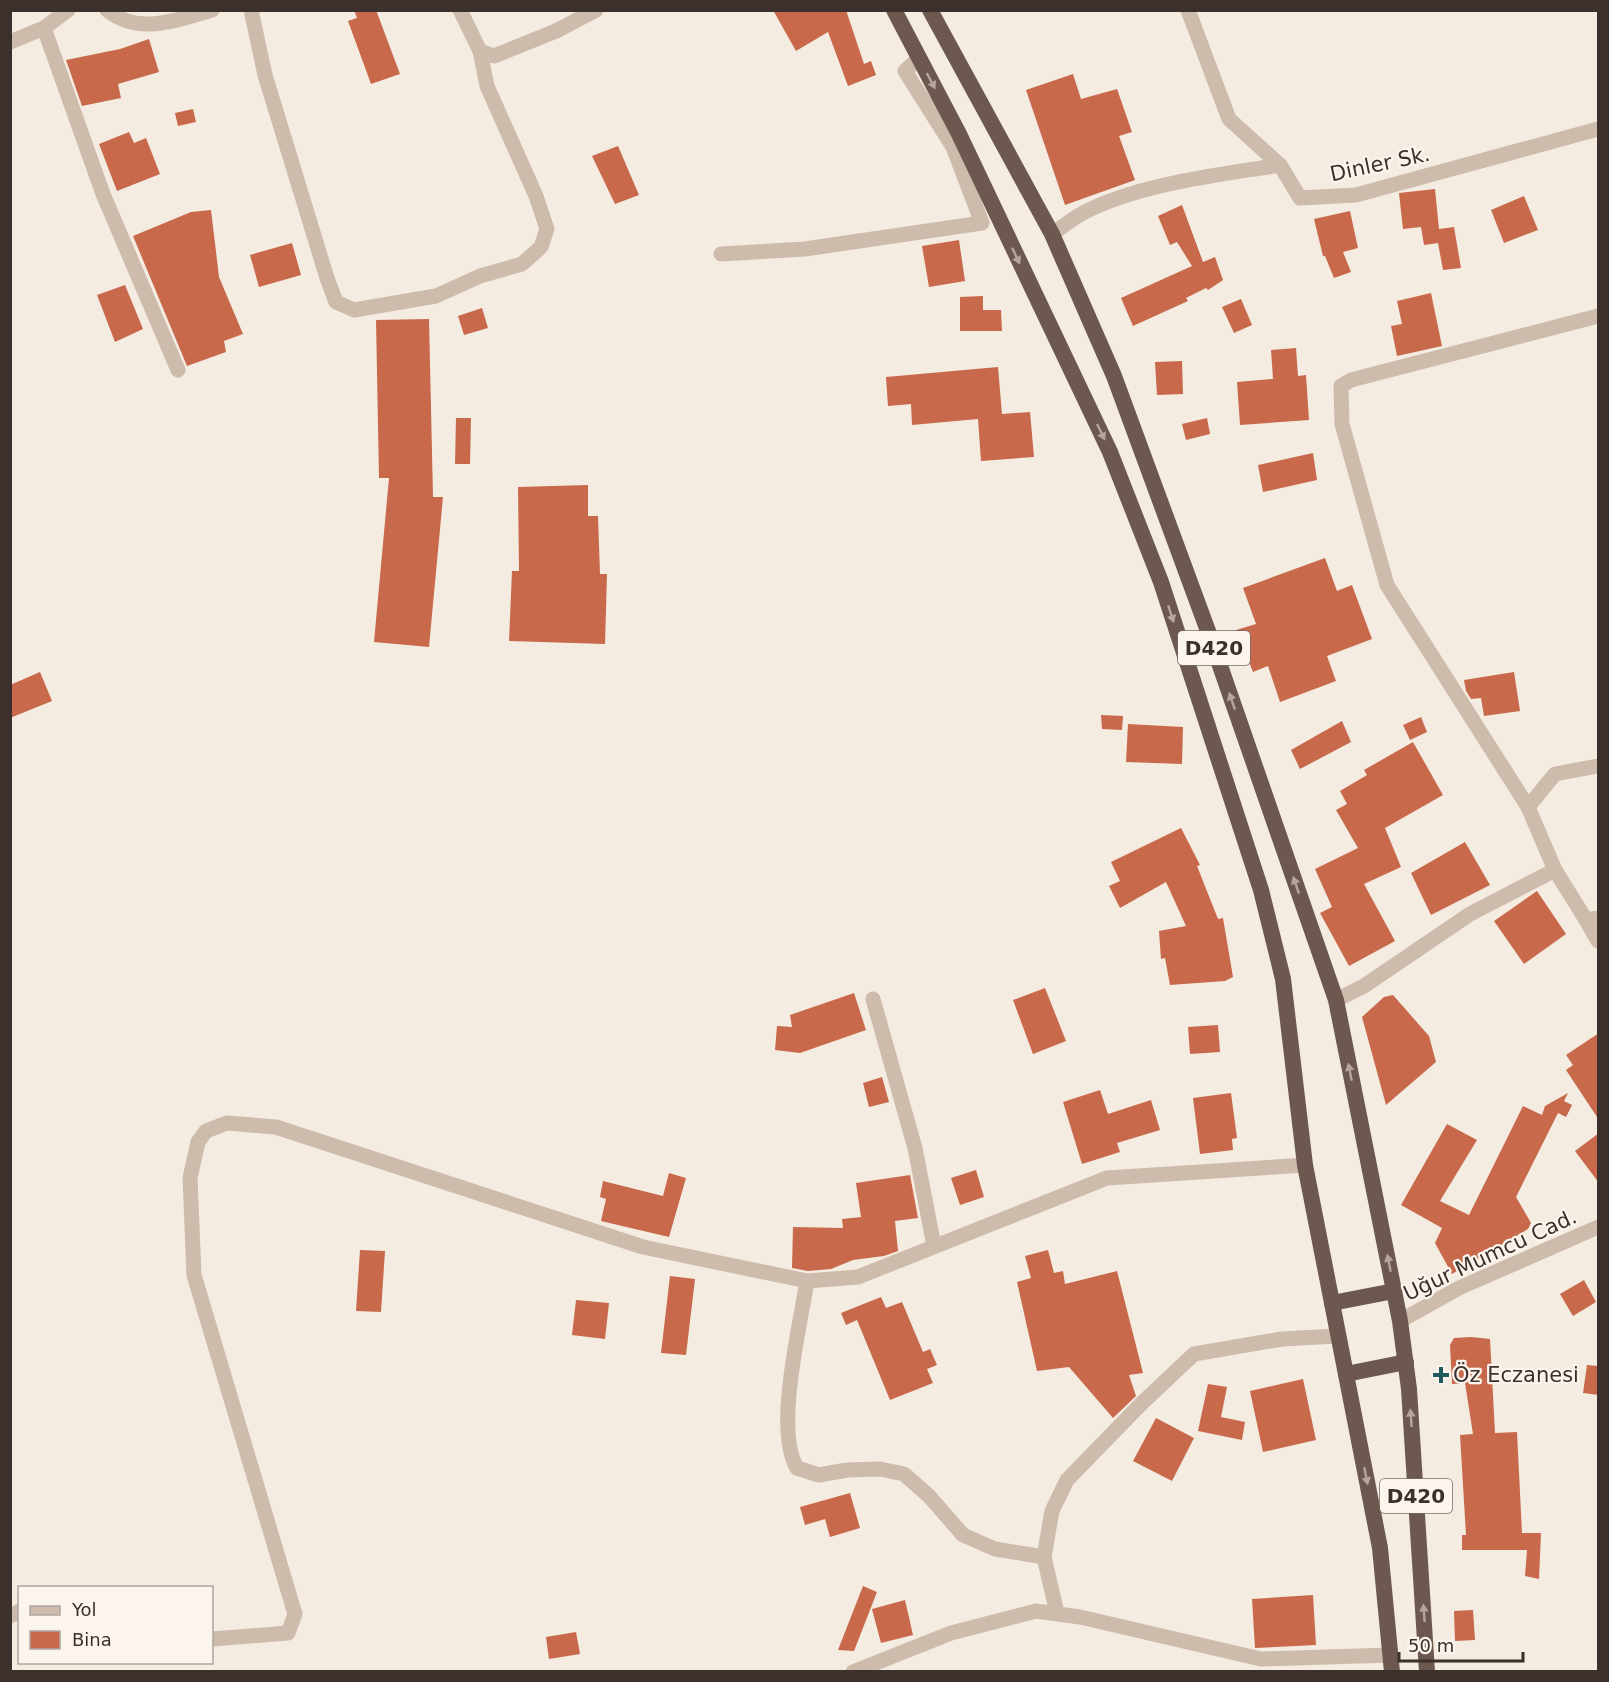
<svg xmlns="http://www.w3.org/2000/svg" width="1609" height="1682" font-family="'DejaVu Sans',sans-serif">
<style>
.building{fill:#c8694b}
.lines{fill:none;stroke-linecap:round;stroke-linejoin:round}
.minor{stroke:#cdbbac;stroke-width:15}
.tertiary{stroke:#cdbbac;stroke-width:15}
.trunk{stroke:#6c584f;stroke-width:16}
.oneway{fill:#b4a69e}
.poi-dot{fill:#1f5a5e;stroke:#fbf5ee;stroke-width:2}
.labels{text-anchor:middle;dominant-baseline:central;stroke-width:4.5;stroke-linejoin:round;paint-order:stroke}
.shield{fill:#fbf5ee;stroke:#756b66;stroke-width:1.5}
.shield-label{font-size:20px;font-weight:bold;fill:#3b302b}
.street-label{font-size:21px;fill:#3b302b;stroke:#fbf5ee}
.poi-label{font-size:21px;fill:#3b302b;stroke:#fbf5ee;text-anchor:start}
</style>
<rect width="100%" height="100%" fill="#f4ebe1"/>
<g class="building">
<polygon points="354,10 376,10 400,74 371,84 348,21 357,18"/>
<polygon points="773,10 846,10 864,64 871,61 876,75 848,86 828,32 796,51"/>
<polygon points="149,39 159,72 118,84 121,98 82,106 66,60 120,49"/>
<polygon points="1073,74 1081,99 1117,89 1132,132 1119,136 1135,180 1065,205 1026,90"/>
<polygon points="193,109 196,122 178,126 175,113"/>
<polygon points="129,132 134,143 146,138 160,174 117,191 99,144"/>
<polygon points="618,146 639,195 615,204 592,156"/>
<polygon points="1435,189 1439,229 1454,227 1461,268 1443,270 1438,243 1424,245 1421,227 1403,229 1399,193"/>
<polygon points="1524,196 1538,230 1504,243 1491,210"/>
<polygon points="1182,205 1203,262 1215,257 1223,280 1208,290 1206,288 1186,298 1188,301 1133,326 1121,298 1192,266 1177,242 1170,245 1158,216"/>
<polygon points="211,210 219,277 243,334 224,341 226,352 187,366 133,236 191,212"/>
<polygon points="1350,211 1358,248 1343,252 1351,272 1334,278 1325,256 1323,256 1314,219"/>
<polygon points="959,240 965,281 929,287 922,246"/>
<polygon points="292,243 301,275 259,287 250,255"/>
<polygon points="125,285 143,329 115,342 97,295"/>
<polygon points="1431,293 1442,346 1397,356 1391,326 1402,324 1397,301"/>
<polygon points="983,296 983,310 1001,310 1002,331 960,331 960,297"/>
<polygon points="1241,299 1252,325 1234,333 1222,307"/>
<polygon points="482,308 488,328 464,335 458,316"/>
<polygon points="429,319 433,497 443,497 429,647 374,642 389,478 379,478 376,320"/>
<polygon points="1296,348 1298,376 1306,375 1309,420 1240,425 1237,382 1273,379 1271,350"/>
<polygon points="1182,361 1183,394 1157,395 1155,362"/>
<polygon points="998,367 1002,414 1030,412 1034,457 981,461 978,419 912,425 911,404 888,406 886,377"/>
<polygon points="456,418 471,418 470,464 455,464"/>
<polygon points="1207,418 1210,434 1186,440 1182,424"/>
<polygon points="1313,453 1317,480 1263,492 1258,465"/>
<polygon points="588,485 588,516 598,516 600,574 607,574 605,644 509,641 512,571 519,571 518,487"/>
<polygon points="1325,558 1337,591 1352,585 1372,639 1327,656 1336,681 1280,702 1268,666 1253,672 1236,630 1256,624 1243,588"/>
<polygon points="40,672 52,701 10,718 10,685"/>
<polygon points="1514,672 1520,711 1484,716 1481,698 1471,699 1466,691 1464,680"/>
<polygon points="1101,715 1123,716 1122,730 1102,729"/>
<polygon points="1421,717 1427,732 1410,740 1403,725"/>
<polygon points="1342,721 1351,742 1300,769 1291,750"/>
<polygon points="1128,724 1183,727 1182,764 1126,762"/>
<polygon points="1413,742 1443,795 1385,828 1401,867 1364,884 1395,941 1349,966 1320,913 1332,907 1315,869 1358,848 1336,810 1347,804 1340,791 1367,775 1364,770"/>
<polygon points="1181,828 1200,865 1197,866 1218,919 1223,918 1233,977 1225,981 1170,985 1165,958 1161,959 1159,931 1186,926 1166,882 1120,908 1109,886 1120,881 1111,862"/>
<polygon points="1465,842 1490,885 1431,915 1411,873"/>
<polygon points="1537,891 1566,934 1524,964 1494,921"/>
<polygon points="1045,988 1066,1041 1033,1054 1013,1000"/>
<polygon points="854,993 866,1030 800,1053 775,1050 777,1026 792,1027 790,1015"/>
<polygon points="1393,995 1429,1036 1436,1062 1386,1105 1362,1017 1384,997"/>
<polygon points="1218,1025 1220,1052 1190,1054 1188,1027"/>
<polygon points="1599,1033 1599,1120 1566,1070 1573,1065 1566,1055"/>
<polygon points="882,1077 889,1102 869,1107 863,1083"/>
<polygon points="1100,1090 1108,1114 1151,1100 1160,1130 1117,1143 1120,1152 1082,1164 1063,1102"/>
<polygon points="1231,1093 1237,1138 1232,1139 1233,1150 1200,1154 1193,1098"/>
<polygon points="1568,1093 1564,1101 1572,1105 1566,1117 1558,1113 1516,1197 1531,1223 1528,1229 1452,1274 1435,1243 1442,1228 1401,1205 1447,1124 1477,1140 1440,1201 1469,1215 1523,1106 1542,1115 1545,1106"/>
<polygon points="1599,1133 1599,1183 1575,1151"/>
<polygon points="976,1170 984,1197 960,1205 951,1178"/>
<polygon points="669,1173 686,1178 669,1237 601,1221 606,1199 600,1197 603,1181 663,1196"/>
<polygon points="910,1175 918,1218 895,1221 898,1251 884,1256 853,1260 831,1269 808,1271 792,1268 793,1227 843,1228 842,1219 861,1217 856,1183"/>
<polygon points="360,1250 385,1251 381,1312 356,1311"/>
<polygon points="1048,1250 1054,1273 1063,1271 1065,1284 1117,1271 1143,1373 1129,1375 1136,1396 1113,1418 1069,1367 1037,1371 1017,1282 1031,1278 1025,1256"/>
<polygon points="670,1276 695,1279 686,1355 661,1353"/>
<polygon points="1584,1280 1596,1302 1573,1316 1560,1294"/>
<polygon points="881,1297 886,1308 902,1302 923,1352 930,1349 937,1365 927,1369 933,1383 890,1400 857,1320 846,1325 841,1313"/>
<polygon points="576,1300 609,1303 605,1339 572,1335"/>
<polygon points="1471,1337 1490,1339 1495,1433 1517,1432 1522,1533 1541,1533 1539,1579 1525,1576 1527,1550 1462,1550 1462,1535 1466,1535 1460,1435 1473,1434 1465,1383 1452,1384 1450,1345 1454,1338"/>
<polygon points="1587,1365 1599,1366 1599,1395 1583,1393"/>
<polygon points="1303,1379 1316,1440 1263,1452 1250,1391"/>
<polygon points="1208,1384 1227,1387 1221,1417 1245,1422 1242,1440 1198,1431"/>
<polygon points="1156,1418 1194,1438 1172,1481 1133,1461"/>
<polygon points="850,1493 860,1528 830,1537 825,1519 805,1525 800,1507"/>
<polygon points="863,1586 877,1592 854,1651 838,1650"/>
<polygon points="1313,1595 1316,1645 1255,1648 1252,1599"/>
<polygon points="905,1600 913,1635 881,1643 872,1609"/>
<polygon points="1473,1610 1475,1640 1455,1641 1454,1611"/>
<polygon points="576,1632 580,1654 549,1659 546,1637"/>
</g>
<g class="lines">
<g class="minor">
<path d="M107 10C139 36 177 20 212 10"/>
<polyline points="251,10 265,75 327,278 336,302 354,310 436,296 480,276 522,264 541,247 547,229 536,196 487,86 480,51"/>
<polyline points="460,10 480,51 494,56 556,31 596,10"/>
<polyline points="1188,10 1229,119 1280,165 1300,198 1356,195 1598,129"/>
<polyline points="44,28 103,194 178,370"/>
<polyline points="10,42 44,28 68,10"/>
<path d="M1052 234C1062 227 1072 219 1083 213 1137 184 1219 175 1280 165"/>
<polyline points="721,254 805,249 982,223 953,147 905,71 919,58"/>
<polyline points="1528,807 1555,774 1598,766"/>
<polyline points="1555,870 1528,807 1387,585 1342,424 1341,386 1351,380 1598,316"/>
<polyline points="1586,920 1598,941"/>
<polyline points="873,999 915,1148 934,1246"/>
<polyline points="1336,1000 1364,986 1470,914 1555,870 1586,920 1598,918"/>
<path d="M807 1281C800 1327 774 1430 797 1468L819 1475 847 1470 880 1469 904 1474 929 1496 963 1535 995 1549 1044 1557"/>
<polyline points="1057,1613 1044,1557 1052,1511 1067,1480 1141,1404 1194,1354 1282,1339 1338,1336"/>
<polyline points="10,1616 20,1611"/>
<polyline points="212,1639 288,1633 295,1614 194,1275 190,1178 198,1142 206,1131 227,1123 276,1127 643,1247 807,1281 858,1277 1107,1178 1305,1165"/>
<polyline points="853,1672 951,1633 1036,1611 1080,1617 1261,1659 1391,1655"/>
</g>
<polyline class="tertiary" points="1400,1321 1459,1288 1598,1227"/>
<g class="trunk">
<polyline points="894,10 959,134 1110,452 1161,582 1261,890 1283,979 1305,1165 1380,1548 1392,1672"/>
<polyline points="930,10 1052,234 1114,376 1208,631 1336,1000 1400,1321 1409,1389 1427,1672"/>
<polyline points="1332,1303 1394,1291"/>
<polyline points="1346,1374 1406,1362"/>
</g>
</g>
<defs><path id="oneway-solid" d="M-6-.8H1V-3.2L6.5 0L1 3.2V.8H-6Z" transform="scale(1.5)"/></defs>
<g class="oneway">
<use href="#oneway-solid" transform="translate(931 81) rotate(62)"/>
<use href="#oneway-solid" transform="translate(1016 256) rotate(65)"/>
<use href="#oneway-solid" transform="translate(1101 432) rotate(64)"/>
<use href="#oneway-solid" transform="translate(1171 614) rotate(72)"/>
<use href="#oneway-solid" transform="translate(1232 701) rotate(-109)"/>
<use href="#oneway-solid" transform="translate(1296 885) rotate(-109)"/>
<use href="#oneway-solid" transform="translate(1350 1072) rotate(-101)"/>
<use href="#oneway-solid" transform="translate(1389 1263) rotate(-101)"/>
<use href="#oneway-solid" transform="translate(1411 1418) rotate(-94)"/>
<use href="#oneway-solid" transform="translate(1366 1476) rotate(79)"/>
<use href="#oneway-solid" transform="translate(1424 1613) rotate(-94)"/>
</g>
<path class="poi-dot" d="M1438 1366h6v6h6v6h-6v6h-6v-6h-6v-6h6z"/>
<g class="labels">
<g class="shield">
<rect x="1178" y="631" width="72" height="34" rx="4.5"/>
<rect x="1380" y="1479" width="72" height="34" rx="4.5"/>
</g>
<g class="shield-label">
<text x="1214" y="648">D420</text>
<text x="1416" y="1496">D420</text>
</g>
<g class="street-label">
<text transform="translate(1380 164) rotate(-12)">Dinler Sk.</text>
<text transform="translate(1490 1255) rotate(-25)">Uğur Mumcu Cad.</text>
</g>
<g class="poi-label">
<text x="1453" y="1375">Öz Eczanesi</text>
</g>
</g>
<rect width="1609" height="1682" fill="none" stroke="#3b302b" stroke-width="24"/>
<rect x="18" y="1586" width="195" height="78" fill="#fbf5ee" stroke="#aea6a0" stroke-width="1.5"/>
<rect x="30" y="1606" width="30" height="9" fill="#cdbbac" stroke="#aea6a0" stroke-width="1.5"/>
<text x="72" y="1616" font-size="18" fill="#3b302b">Yol</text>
<rect x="30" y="1631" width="30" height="18" fill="#c8694b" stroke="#aea6a0" stroke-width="1.5"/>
<text x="72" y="1646" font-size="18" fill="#3b302b">Bina</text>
<path d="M1399 1652v9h124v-9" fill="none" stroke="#3b302b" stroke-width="3"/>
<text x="1408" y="1652" font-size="18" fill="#3b302b" stroke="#fbf5ee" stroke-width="4.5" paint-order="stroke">50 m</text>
</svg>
